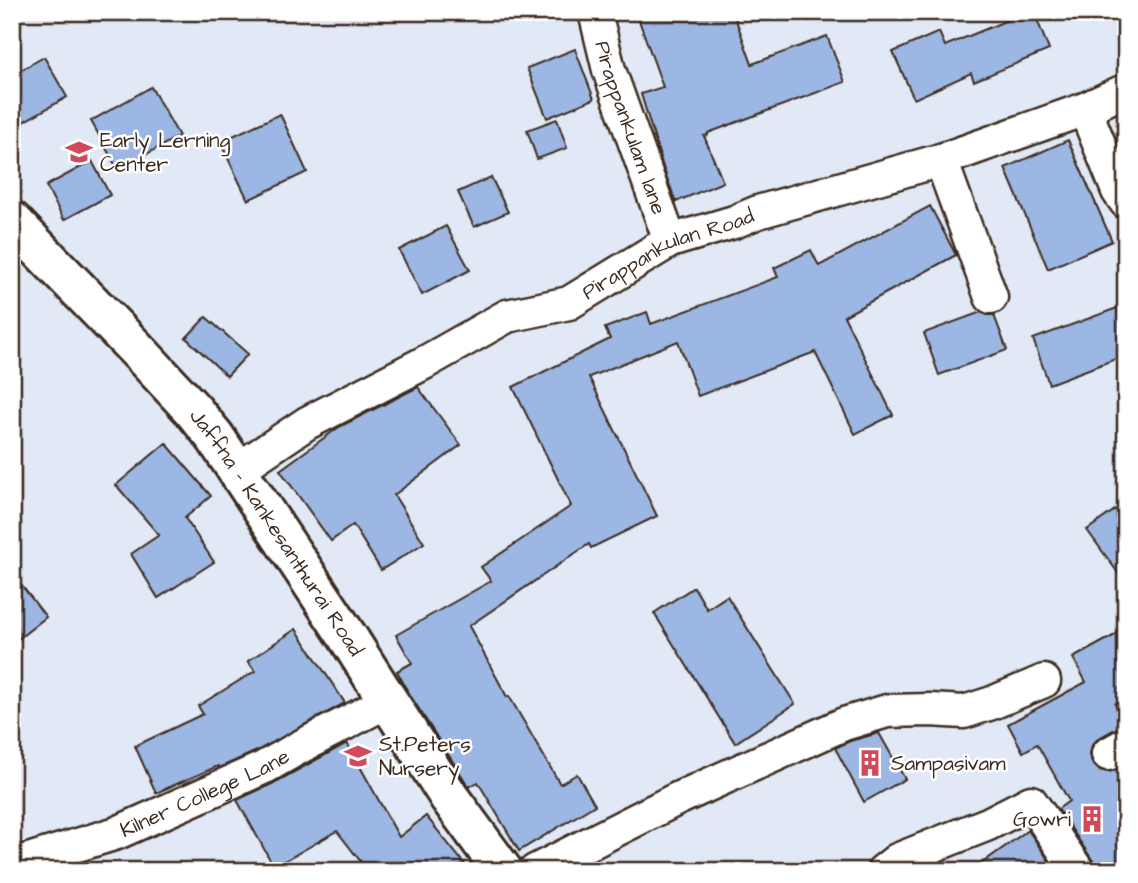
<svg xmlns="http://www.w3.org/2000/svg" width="1138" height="883" font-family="'Architects Daughter',sans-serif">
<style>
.building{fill:#9cb7e3;stroke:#3b2a1e;stroke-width:2}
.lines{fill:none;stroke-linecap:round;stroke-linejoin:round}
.minor-casing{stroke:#3b2a1e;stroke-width:37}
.major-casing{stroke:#3b2a1e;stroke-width:44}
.minor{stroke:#fff;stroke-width:32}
.major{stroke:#fff;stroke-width:38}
.labels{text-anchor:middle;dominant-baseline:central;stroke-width:5;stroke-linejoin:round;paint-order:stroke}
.street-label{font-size:21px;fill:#3b2a1e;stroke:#fff}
.poi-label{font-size:21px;fill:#3b2a1e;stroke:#fff;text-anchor:start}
</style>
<rect width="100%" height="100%" fill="#e1e9f7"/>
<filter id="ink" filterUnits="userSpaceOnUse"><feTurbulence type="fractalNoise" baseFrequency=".0143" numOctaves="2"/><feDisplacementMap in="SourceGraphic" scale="14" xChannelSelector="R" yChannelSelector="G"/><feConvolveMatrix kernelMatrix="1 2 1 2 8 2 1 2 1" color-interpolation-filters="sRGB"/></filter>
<g filter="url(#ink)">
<g class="building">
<polygon points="636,12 733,12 752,64 827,36 845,82 708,133 708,135 704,136 723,182 676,202 663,167 641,94 663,87"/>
<polygon points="1027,12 1034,12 1049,50 974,81 971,73 914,99 893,52 939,32 945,46"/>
<polygon points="575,49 594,99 547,118 527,68"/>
<polygon points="44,57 67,97 12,128 12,75"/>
<polygon points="151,87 179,136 118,170 91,121"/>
<polygon points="280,114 307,172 248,200 220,142"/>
<polygon points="557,119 567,148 537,159 527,130"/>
<polygon points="1068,140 1112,241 1048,269 1005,168"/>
<polygon points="92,161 110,195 64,220 46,186"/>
<polygon points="491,177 508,212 474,227 458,192"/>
<polygon points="930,206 956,255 844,316 893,415 855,434 815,352 698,396 678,341 589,377 657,516 591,548 589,544 469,626 507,697 509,696 560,784 577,774 595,805 519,851 478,782 469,787 408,692 397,671 412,663 396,635 491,581 481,567 571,506 513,387 610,339 605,328 647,312 651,324 778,277 774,268 811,250 819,266"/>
<polygon points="446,226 470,270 422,295 399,250"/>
<polygon points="1117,308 1126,331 1126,355 1049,384 1033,339"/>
<polygon points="981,312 987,315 994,315 1007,350 939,375 924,333"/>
<polygon points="206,317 248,354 227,376 186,338"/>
<polygon points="418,387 461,445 394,495 424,543 381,570 353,525 331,541 280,470 339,427"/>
<polygon points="166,443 211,496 185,518 214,562 158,598 131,554 159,535 116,485"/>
<polygon points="1126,502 1126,584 1087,530"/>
<polygon points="12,573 46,617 12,644"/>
<polygon points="694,587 707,609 727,596 795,704 735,743 654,613"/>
<polygon points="296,629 345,703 257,751 219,768 218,766 156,793 135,746 203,714 198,706 255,671 248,661"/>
<polygon points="1126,629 1126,698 1115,704 1126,726 1117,728 1099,738 1092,745 1090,754 1092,763 1099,770 1108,772 1126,765 1126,871 1096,871 1093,861 1058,809 1069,801 1037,744 1023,752 1008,724 1086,682 1073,658"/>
<polygon points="879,733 905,779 864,802 835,748 850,741"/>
<polygon points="347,743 399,837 426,816 470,871 368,871 337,831 274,867 237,800 274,783"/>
<polygon points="1028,830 1056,871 971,871"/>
</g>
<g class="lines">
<defs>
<g id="minor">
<path id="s1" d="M595 12 609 70 670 241"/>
<polyline points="1085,109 1118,191 1126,202"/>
<polyline points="941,160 991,297"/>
<path id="s2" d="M237 470 307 423 424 363 507 316 569 303 670 241 734 222 758 212 941 160 1085 109 1126 90"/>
<polyline points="1108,754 1126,744"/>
<path id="s3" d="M12 865 117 833 265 767 300 747 388 701"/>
<polyline points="535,871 677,799 844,724 887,711 930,710 964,712 992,703 1044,681"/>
<polyline points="883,871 897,860 988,824 1031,802 1078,871"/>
</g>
<g id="major">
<path id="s4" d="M12 221 140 353 193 410 215 437 349 639 449 797 503 871"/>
</g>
</defs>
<use href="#minor" class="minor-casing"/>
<use href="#major" class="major-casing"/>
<use href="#minor" class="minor"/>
<use href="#major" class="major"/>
</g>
</g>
<defs>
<symbol id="school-bare" viewBox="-9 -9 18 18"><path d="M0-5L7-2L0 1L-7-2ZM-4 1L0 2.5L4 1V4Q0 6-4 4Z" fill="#d1495b" stroke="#fff" stroke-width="2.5" paint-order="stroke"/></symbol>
<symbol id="building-bare" viewBox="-9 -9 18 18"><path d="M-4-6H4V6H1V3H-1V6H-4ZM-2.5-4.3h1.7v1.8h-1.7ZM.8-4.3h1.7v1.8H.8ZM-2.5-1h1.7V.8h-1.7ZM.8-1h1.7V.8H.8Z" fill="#d1495b" stroke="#fff" stroke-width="2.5" paint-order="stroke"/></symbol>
</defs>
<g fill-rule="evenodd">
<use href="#school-bare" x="60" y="133" width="38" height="38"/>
<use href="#school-bare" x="339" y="737" width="38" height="38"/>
<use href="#building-bare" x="851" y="744" width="38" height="38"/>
<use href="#building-bare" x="1073" y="800" width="38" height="38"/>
</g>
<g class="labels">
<g class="street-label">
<text stroke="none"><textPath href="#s1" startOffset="121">Pirappankulam lane</textPath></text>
<text stroke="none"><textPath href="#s2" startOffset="486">Pirappankulan Road</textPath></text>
<text stroke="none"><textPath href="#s4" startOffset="410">Jaffna - Kankesanthurai Road</textPath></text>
<text stroke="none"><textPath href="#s3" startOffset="206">Kilner College Lane</textPath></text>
</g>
<g class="poi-label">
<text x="100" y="140">Early Lerning<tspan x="100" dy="24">Center</tspan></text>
<text x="379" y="744">St.Peters<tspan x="379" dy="24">Nursery</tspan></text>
<text x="891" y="763">Sampasivam</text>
<text x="1071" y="819" text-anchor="end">Gowri</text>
</g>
</g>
<rect width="1138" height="883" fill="none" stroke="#fff" stroke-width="42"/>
<rect x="21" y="21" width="1096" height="841" fill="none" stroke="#3b2a1e" stroke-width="2.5" filter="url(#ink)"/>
</svg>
